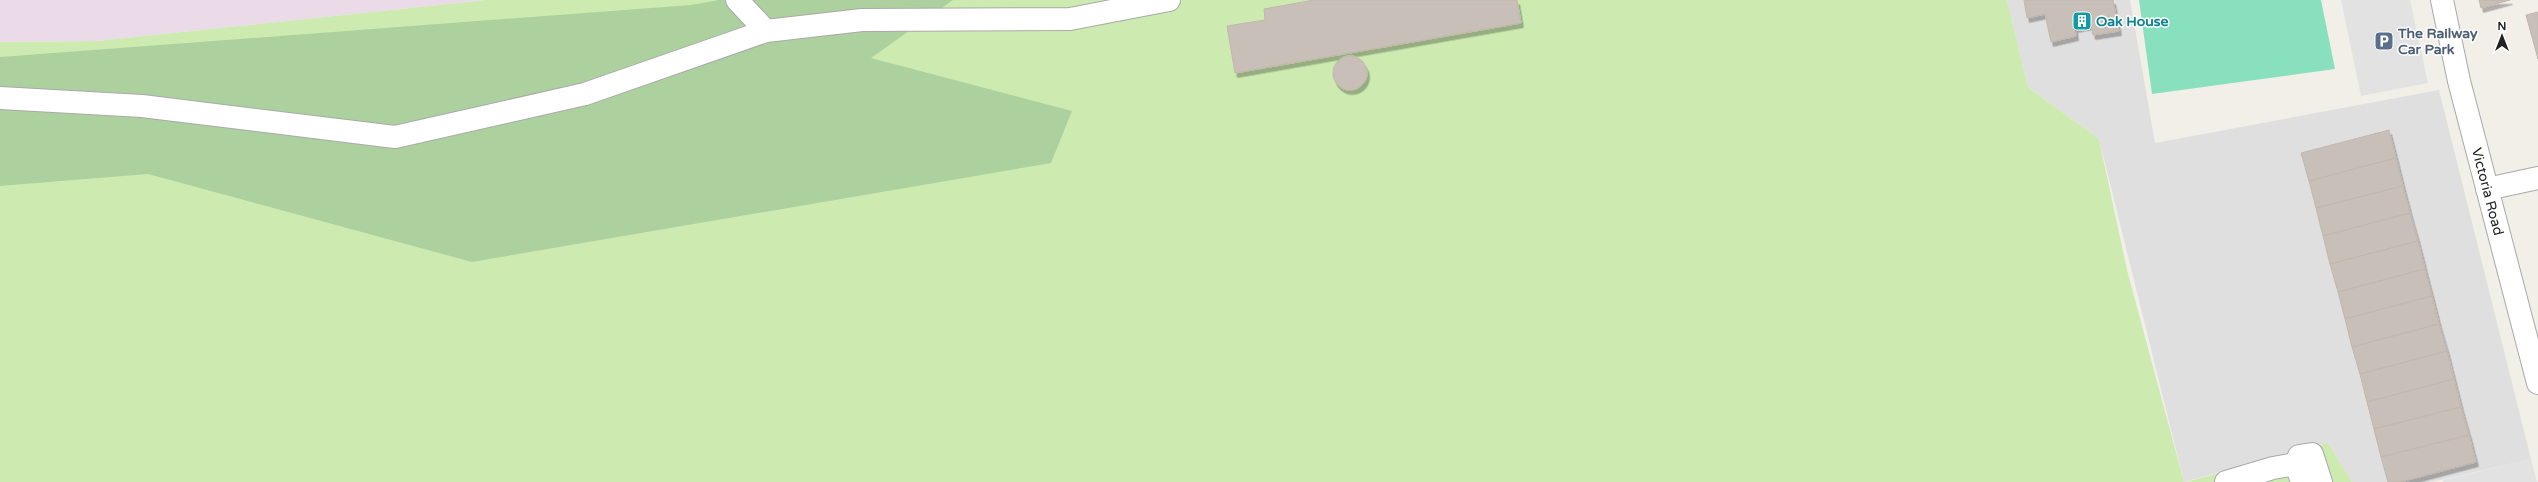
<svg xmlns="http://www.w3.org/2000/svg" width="2538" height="482" font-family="'Varela Round',sans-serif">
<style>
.residential{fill:#e0dfdf}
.industrial{fill:#ebdbe8}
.grass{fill:#cdebb0}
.forest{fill:#add19e}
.pitch{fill:#88e0be}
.parking{fill:#e2e2e2}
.building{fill:#c7bfb8;stroke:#c4b6ab;filter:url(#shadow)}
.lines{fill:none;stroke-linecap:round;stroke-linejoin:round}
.minor-casing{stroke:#a9a9a9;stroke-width:24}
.minor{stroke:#fff;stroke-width:22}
.labels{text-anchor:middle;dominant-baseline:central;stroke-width:3;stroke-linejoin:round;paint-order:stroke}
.culture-label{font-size:14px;font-weight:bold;fill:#0d838f;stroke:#fff;text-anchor:start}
.service-label{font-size:14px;font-weight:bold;fill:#4e5e75;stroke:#fff;text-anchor:start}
.street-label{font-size:14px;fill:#222;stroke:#fff}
</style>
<defs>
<filter id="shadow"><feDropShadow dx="2.5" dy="4.5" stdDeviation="0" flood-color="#0004"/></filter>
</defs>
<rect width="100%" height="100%" fill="#f2efe9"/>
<polygon class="residential" points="2007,0 2130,0 2155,143 2439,90 2531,459 2432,482 2352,482 2328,443 2184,482 2099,139 2028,87"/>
<polygon class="industrial" points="0,0 486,0 97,41 0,42"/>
<g class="grass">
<polygon points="486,0 2007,0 2028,87 2099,139 2127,270 2184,482 0,482 0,42 97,41"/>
<polygon points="2328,443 2352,482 2186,482"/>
</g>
<polygon class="forest" points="719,0 953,0 871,58 1072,111 1051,163 472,262 148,174 0,186 0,57 691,5"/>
<polygon class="pitch" points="2139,0 2321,0 2335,69 2152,94"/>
<g class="parking">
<polygon points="2341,0 2410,0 2428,83 2361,96"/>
<polygon points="2531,459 2537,482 2443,482 2443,480"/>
</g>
<g class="building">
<polygon points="1314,0 1517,0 1521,23 1235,73 1227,26 1265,20 1264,9"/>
<polygon points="2024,0 2113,0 2119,31 2093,35 2091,25 2075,28 2076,36 2051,42 2045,14 2027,18"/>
<polygon points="2479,0 2510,0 2481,8"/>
<polygon points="2538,12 2538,59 2526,15"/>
<circle cx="1350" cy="73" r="17"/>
<polygon points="2389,130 2396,158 2309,181 2301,153"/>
<polygon points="2396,158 2403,186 2316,208 2309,181"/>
<polygon points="2403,186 2410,213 2323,236 2316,208"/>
<polygon points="2410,213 2418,241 2330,264 2323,236"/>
<polygon points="2418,241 2425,269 2338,292 2330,264"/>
<polygon points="2425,269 2432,296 2345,319 2338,292"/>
<polygon points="2432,296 2439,324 2352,347 2345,319"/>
<polygon points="2439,324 2447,351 2360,374 2352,347"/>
<polygon points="2447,351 2454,379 2367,402 2360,374"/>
<polygon points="2454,379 2461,407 2374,429 2367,402"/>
<polygon points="2461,407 2469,435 2381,457 2374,429"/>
<polygon points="2469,435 2476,462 2400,482 2388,482 2381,457"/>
</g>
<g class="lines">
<defs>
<g id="minor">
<polyline points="737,0 766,31"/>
<path id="s1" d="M2442 0 2459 81 2538 383"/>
<polyline points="0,98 142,106 395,137 585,94 766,31 862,20 1070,19 1169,0"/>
<polyline points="2487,189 2538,178"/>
<polyline points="2319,480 2301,479 2296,464 2299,456 2312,454 2321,482"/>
<polyline points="2226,482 2273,468 2296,464"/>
</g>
</defs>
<use href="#minor" class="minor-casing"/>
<use href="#minor" class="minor"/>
</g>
<defs>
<symbol id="building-square" viewBox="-11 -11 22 22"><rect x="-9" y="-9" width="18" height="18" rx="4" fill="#0f9aa8" stroke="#fff"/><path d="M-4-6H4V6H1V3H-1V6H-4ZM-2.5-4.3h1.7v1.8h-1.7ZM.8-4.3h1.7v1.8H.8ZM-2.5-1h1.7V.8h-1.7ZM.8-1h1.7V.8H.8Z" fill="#fff"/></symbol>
<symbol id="parking-square" viewBox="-11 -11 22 22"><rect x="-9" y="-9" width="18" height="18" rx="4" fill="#5c6f8a" stroke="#fff"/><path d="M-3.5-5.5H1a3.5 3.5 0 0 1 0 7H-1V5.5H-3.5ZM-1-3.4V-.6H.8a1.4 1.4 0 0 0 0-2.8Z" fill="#fff"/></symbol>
</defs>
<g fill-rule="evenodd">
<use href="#building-square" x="2071" y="10" width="22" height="22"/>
<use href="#parking-square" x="2373" y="30" width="22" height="22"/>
</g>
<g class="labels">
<g class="culture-label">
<text x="2096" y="21">Oak House</text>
</g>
<g class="service-label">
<text x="2398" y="33">The Railway<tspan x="2398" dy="16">Car Park</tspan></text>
</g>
<g class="street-label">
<text stroke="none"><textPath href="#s1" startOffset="197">Victoria Road</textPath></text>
</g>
</g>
<g transform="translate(2502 36)" stroke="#ffffff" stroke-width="3" paint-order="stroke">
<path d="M0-3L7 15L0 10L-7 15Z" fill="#222222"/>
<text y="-6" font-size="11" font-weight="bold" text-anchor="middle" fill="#222222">N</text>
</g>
</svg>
